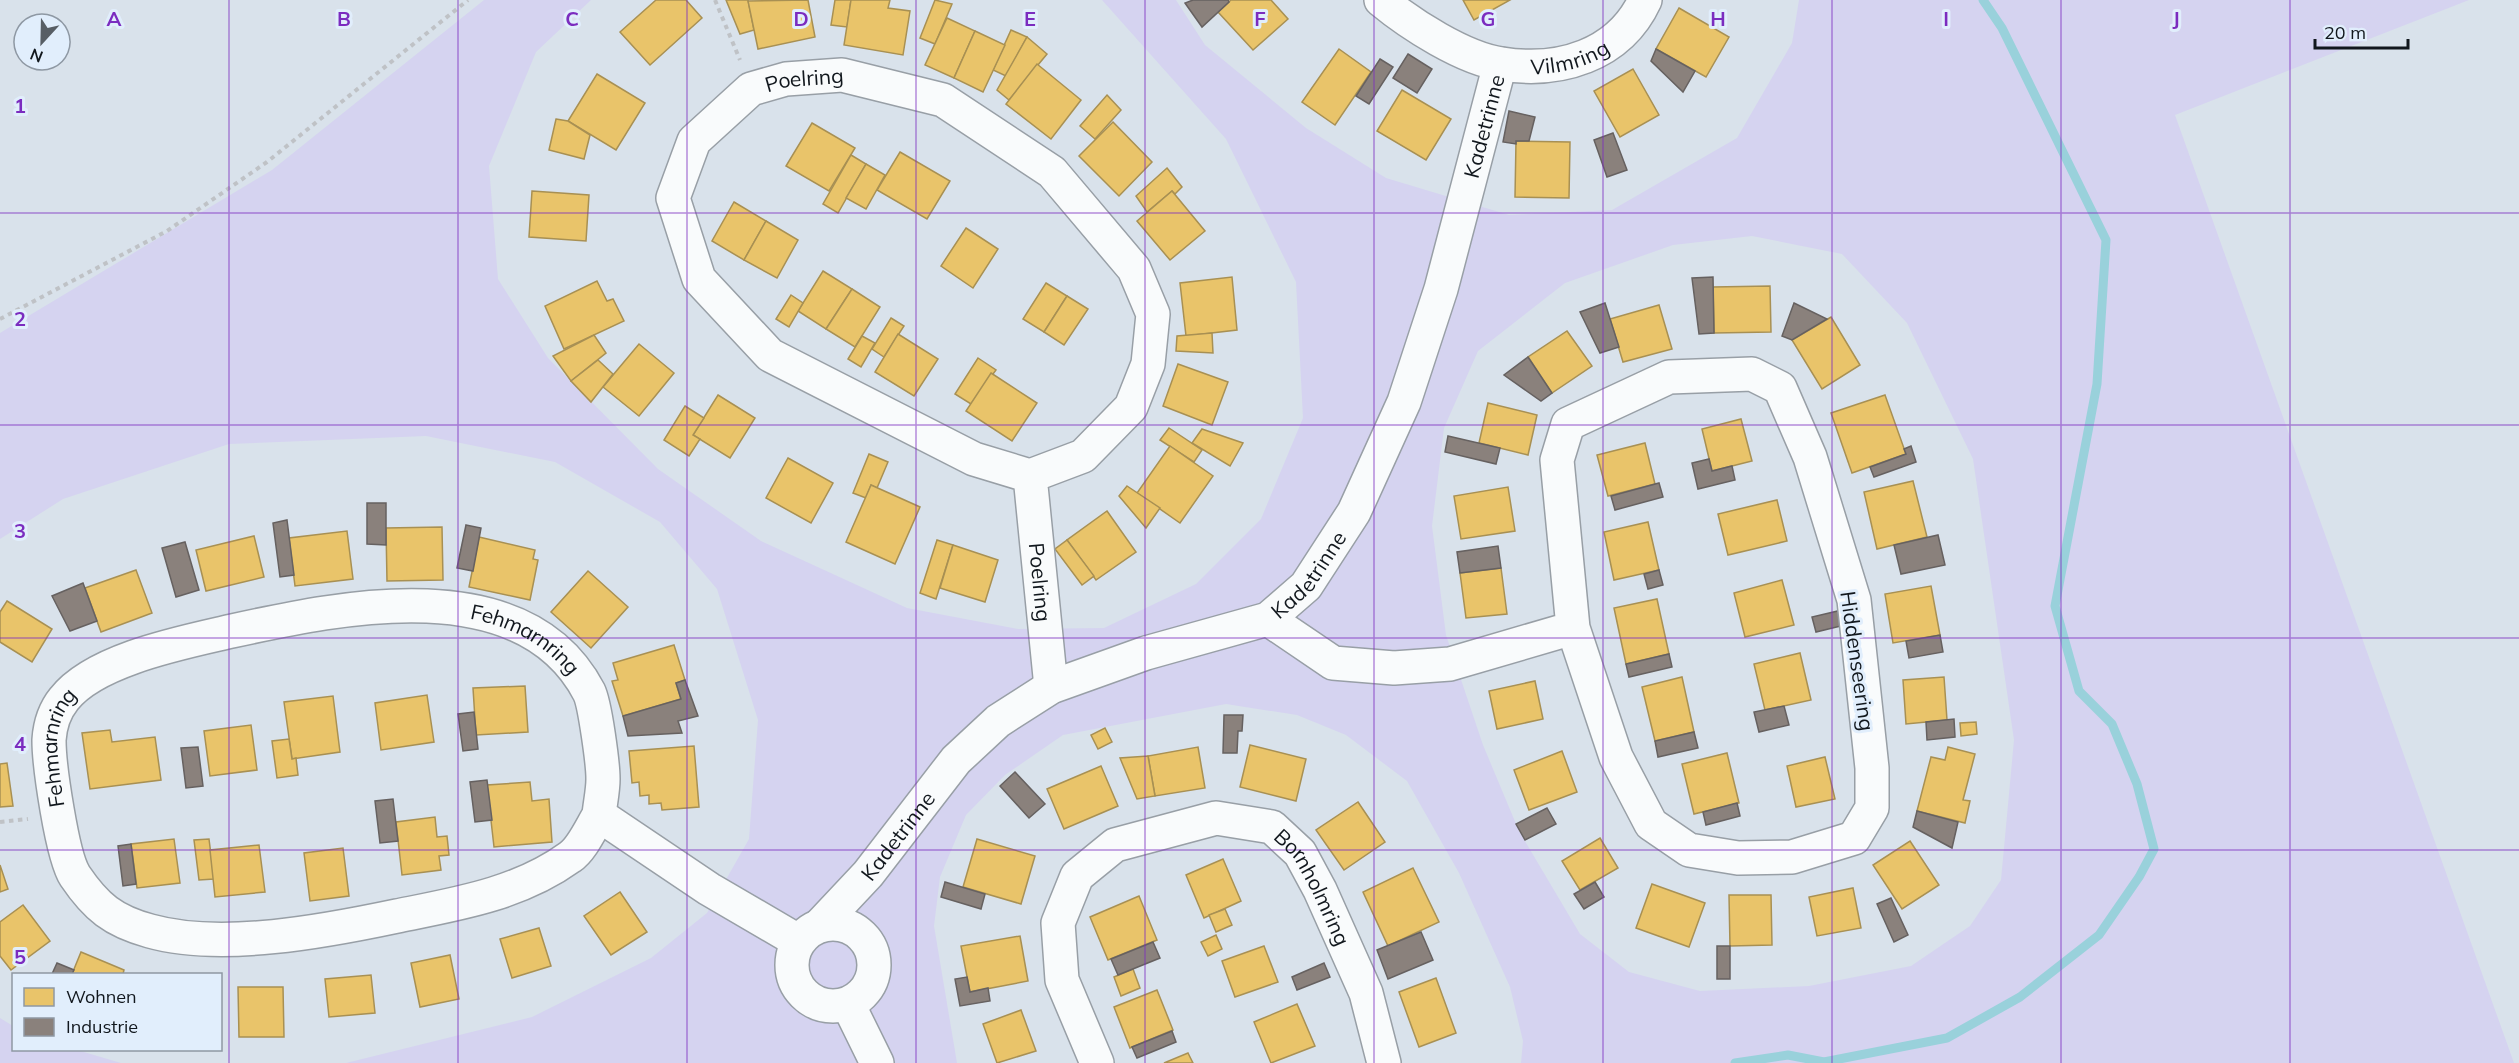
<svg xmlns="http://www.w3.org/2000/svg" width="2519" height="1063" font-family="Mulish,sans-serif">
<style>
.green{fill:#d5d3f0;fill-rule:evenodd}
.homes{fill:#e9c46a;stroke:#a89053;stroke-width:1.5}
.industry{fill:#8a817c;stroke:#666160;stroke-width:1.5}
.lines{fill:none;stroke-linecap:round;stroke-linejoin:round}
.stream{stroke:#99d1db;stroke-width:9}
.minor-casing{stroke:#989fa6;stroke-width:36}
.path{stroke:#bfc2c6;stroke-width:4;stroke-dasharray:4.5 4.5;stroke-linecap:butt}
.minor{stroke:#f9fbfc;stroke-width:33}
.grid{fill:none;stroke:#7b2cbf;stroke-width:1.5;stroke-opacity:0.55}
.labels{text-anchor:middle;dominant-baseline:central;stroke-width:6;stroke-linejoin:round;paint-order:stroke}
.street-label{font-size:21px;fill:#11171d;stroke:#e1eefc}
.grid-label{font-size:20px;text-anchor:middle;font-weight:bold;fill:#7b2cbf;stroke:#e1eefc;stroke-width:6;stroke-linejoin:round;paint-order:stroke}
</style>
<rect width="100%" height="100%" fill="#d9e2eb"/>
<g class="green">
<path d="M484 0H591L536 52 489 166 498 279 548 358 658 469 761 541 907 608 1018 629 1104 628 1196 584 1261 519 1303 418 1296 282 1226 139 1102 0H1176L1205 45 1306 128 1386 178 1509 215 1612 210 1737 138 1792 43 1799 0H2469L2175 115 2514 1063H1521L1523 1041 1510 987 1459 873 1407 781 1346 735 1297 715 1226 704 1063 735 1005 775 966 815 940 877 934 926 957 1063H346L532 1017 651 958 707 913 749 839 758 720 717 589 660 522 555 462 426 436 229 444 63 499 0 539V333L272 170ZM1752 236 1842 254 1907 323 1973 459 2014 740 2001 880 1970 926 1911 966 1809 986 1700 991 1629 972 1580 934 1519 831 1483 745 1446 635 1432 526 1444 428 1478 351 1565 283 1673 245Z"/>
<polygon points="0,1018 13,1026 14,1050 77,1050 121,1063 0,1063"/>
</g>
<g class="homes">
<polygon points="656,0 686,0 702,18 650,65 620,32"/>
<polygon points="726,0 748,0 754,30 740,34"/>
<polygon points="808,0 815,37 758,49 748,1"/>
<polygon points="835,0 851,0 847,27 831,25"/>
<polygon points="851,0 890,0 888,8 910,11 903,55 844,45"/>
<polygon points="935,0 952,4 935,44 920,38"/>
<polygon points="1231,0 1271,0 1288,19 1253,50 1218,12"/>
<polygon points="1463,0 1510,0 1474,20"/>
<polygon points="1679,8 1729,37 1706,77 1656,49"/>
<polygon points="947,18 975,31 954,78 925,65"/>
<polygon points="1011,30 1027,37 1006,76 993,70"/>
<polygon points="975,31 1005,45 983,92 954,78"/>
<polygon points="1027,37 1047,54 1009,100 997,90"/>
<polygon points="1339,49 1371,72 1335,125 1302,102"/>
<polygon points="1037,64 1081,100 1051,139 1006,104"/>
<polygon points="1633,69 1659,115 1620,137 1594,91"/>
<polygon points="597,74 645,103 616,150 568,121"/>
<polygon points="1402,90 1451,119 1426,160 1377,131"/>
<polygon points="1107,95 1121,110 1095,139 1080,126"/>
<polygon points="556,119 568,121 590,135 584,159 549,150"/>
<polygon points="1113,122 1152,162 1119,196 1079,156"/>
<polygon points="812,123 855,148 829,191 786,166"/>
<polygon points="1516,141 1570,142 1569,198 1515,197"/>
<polygon points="900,152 950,181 927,219 877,190"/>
<polygon points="851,155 866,164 838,213 823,204"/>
<polygon points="866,164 885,175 866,209 846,198"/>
<polygon points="1167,168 1182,187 1175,194 1172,191 1147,212 1136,196"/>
<polygon points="532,191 589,195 586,241 529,237"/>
<polygon points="1172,191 1205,231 1170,260 1137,221"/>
<polygon points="734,202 766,221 744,260 712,241"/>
<polygon points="766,221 798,240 777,278 744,260"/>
<polygon points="966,228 998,249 973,288 941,266"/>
<polygon points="823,271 852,289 826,329 798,311"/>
<polygon points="1232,277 1237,330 1186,336 1180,283"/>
<polygon points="597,281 607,301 613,299 624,321 564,349 545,306"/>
<polygon points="1046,283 1067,296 1044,332 1023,319"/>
<polygon points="1770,286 1771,332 1714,333 1713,287"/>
<polygon points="852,289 880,307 855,347 826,329"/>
<polygon points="791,295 803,303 789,327 776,319"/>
<polygon points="1067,296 1088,309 1064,345 1044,332"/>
<polygon points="1659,305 1672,349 1623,362 1610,319"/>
<polygon points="1831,317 1860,365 1822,389 1792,340"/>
<polygon points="891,318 904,326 884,357 872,349"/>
<polygon points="1567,331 1592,366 1552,393 1528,357"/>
<polygon points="1212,333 1213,353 1176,351 1177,336"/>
<polygon points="898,334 938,359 914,396 875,372"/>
<polygon points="594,335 606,353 571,381 553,356"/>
<polygon points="862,336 875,343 861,367 848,359"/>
<polygon points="639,344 674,373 639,416 603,387"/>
<polygon points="978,358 996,370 971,404 955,394"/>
<polygon points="598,360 613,374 591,402 571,381"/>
<polygon points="1178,364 1228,382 1212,425 1163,406"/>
<polygon points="991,373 1037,403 1012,441 966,411"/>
<polygon points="718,395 755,418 730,458 693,435"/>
<polygon points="1885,395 1906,454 1852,473 1831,413"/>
<polygon points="1488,403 1537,415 1528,455 1479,443"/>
<polygon points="685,406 704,418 693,435 700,439 689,456 664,440"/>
<polygon points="1741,419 1752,461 1712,471 1702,429"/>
<polygon points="1169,428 1202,450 1194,462 1160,440"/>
<polygon points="1202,429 1243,443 1230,466 1192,443"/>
<polygon points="1645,443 1655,484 1608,496 1597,455"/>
<polygon points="1170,446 1213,476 1180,523 1137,493"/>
<polygon points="869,454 888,462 877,488 871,485 866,498 853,493"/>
<polygon points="788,458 833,483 811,523 766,498"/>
<polygon points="1913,481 1927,537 1877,549 1864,492"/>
<polygon points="871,485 920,507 895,564 846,542"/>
<polygon points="1127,486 1160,508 1146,528 1119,496"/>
<polygon points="1508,487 1515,531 1461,539 1454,496"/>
<polygon points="1777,500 1787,541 1728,555 1718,514"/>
<polygon points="1107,511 1136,552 1096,580 1067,540"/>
<polygon points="1648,522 1659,570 1614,580 1604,532"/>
<polygon points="442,527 443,580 387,581 386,528"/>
<polygon points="347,531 353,579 295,586 289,538"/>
<polygon points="254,536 264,577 206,591 196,550"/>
<polygon points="479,537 535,550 533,559 538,560 530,600 469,587"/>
<polygon points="937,540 953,545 936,599 920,593"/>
<polygon points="1067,540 1094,576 1082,585 1055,549"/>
<polygon points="953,545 998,560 985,602 940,588"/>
<polygon points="1501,568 1507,614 1466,618 1460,573"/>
<polygon points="136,570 152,613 101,632 85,588"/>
<polygon points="588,571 628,607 591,648 551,612"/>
<polygon points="1782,580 1794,625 1745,637 1734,593"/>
<polygon points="1931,586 1940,635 1893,643 1885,594"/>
<polygon points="1657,599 1669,654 1626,664 1614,608"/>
<polygon points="7,601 52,629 32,662 0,642 0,612"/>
<polygon points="674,645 685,680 676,683 681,699 623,716 612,681 618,680 613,663"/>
<polygon points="1800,653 1811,700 1765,710 1754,664"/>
<polygon points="1682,677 1694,732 1655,741 1642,687"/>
<polygon points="1944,677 1947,720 1906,724 1903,680"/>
<polygon points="1535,681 1543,719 1497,729 1489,691"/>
<polygon points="525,686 528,732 476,735 473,688"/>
<polygon points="427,695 434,742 381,750 375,703"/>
<polygon points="333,696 340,752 292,759 284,702"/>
<polygon points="1976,722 1977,734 1961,736 1960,723"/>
<polygon points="251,725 257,770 210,776 204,731"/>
<polygon points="1105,728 1112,742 1098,749 1091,735"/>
<polygon points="110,730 112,742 155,737 161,780 90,789 82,733"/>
<polygon points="289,739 292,759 296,758 298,775 277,778 272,741"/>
<polygon points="1250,745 1306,759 1296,801 1240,787"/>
<polygon points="694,746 699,807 662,810 661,803 649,804 649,795 640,796 639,782 632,783 629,751"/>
<polygon points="1198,747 1205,788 1155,796 1148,756"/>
<polygon points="1948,747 1975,754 1963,800 1970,801 1965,823 1917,811 1931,757 1945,760"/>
<polygon points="1562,751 1577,792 1529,810 1514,770"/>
<polygon points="1727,753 1739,803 1694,814 1682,764"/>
<polygon points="1148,756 1155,796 1137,799 1120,758"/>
<polygon points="1825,757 1835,799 1796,807 1787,766"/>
<polygon points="7,763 13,806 0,807 0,764"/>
<polygon points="1101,766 1118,806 1064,829 1047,789"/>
<polygon points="530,782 532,801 549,799 552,842 494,847 487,785"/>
<polygon points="1358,802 1385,842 1344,870 1316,830"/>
<polygon points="435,817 437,837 447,836 449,855 439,856 441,870 402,875 396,822"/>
<polygon points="1600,838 1618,868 1580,890 1562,861"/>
<polygon points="174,839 180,883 137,888 131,844"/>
<polygon points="209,839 214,879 199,880 194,840"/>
<polygon points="977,839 1035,856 1021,904 963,887"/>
<polygon points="1910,841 1939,885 1902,909 1873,865"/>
<polygon points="259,845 265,892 215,897 210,850"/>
<polygon points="343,848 349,896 310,901 304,853"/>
<polygon points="1223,859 1241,901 1204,918 1186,875"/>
<polygon points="0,865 8,889 0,892"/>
<polygon points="1413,868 1439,922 1388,946 1363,892"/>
<polygon points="1652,884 1705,903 1689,947 1636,928"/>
<polygon points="1853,888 1861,928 1817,936 1809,897"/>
<polygon points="620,892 647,932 611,955 584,916"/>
<polygon points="1729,895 1771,895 1772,945 1730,946"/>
<polygon points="1139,896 1157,940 1108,960 1090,917"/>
<polygon points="23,905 50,941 11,970 0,956 0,922"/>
<polygon points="1225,909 1232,925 1216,932 1209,915"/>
<polygon points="539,928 551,966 512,978 500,939"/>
<polygon points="1216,935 1222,949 1208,956 1201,942"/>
<polygon points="1020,936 1028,981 970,992 961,946"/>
<polygon points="1264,946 1278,982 1235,997 1222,961"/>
<polygon points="81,952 124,970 123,974 72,974"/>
<polygon points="450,955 459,999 420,1007 411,963"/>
<polygon points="1133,969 1140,988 1121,996 1114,977"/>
<polygon points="371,975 375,1013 329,1017 325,979"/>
<polygon points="1436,978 1456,1033 1419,1047 1399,992"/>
<polygon points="238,987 283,987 284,1037 239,1037"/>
<polygon points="1157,990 1173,1030 1130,1048 1114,1007"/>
<polygon points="1297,1004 1315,1046 1271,1063 1254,1022"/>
<polygon points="1021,1010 1036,1051 997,1063 983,1024"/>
<polygon points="1188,1053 1193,1063 1164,1063"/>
</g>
<g class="industry">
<polygon points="1193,0 1228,0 1229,2 1202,27 1185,3"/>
<polygon points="1656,49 1695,71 1683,92 1651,61"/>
<polygon points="1408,54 1432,69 1417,93 1393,78"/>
<polygon points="1380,59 1393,67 1369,104 1356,96"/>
<polygon points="1509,111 1535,117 1529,141 1516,141 1516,144 1503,142"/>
<polygon points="1613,133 1627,170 1607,177 1594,140"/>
<polygon points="1713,277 1714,333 1699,334 1692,278"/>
<polygon points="1605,303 1619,347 1600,353 1580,312"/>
<polygon points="1794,303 1827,319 1792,340 1782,336"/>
<polygon points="1528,357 1552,393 1541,401 1504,375"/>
<polygon points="1448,436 1500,448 1496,464 1445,452"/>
<polygon points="1911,446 1916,462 1874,477 1870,467 1906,454 1904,449"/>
<polygon points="1709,459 1712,471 1732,466 1735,480 1698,489 1692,463"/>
<polygon points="1659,483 1663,497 1615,510 1611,496"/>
<polygon points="367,503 386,503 386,545 367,544"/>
<polygon points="287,520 294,575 280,577 273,523"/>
<polygon points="466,525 481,528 473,571 457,568"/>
<polygon points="1938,535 1945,565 1901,574 1894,545"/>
<polygon points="185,542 199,590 176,597 162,548"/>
<polygon points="1498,546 1501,568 1460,573 1457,552"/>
<polygon points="1659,570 1663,585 1648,589 1644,574"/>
<polygon points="83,583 97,621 70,631 52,596"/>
<polygon points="1842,610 1845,625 1816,632 1812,617"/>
<polygon points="1940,635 1943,652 1909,658 1906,641"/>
<polygon points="1669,654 1672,667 1629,677 1626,664"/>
<polygon points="685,680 698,716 678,721 682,733 628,736 623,716 681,699 676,683"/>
<polygon points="1784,706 1789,725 1759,732 1754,712"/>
<polygon points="474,712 478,749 463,751 458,714"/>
<polygon points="1224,715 1243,715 1242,731 1238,731 1237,753 1223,753"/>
<polygon points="1954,719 1955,737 1927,740 1926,722"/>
<polygon points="1694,732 1698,748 1658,757 1655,741"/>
<polygon points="198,747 203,786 186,788 181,748"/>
<polygon points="1015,772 1045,804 1029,818 1000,786"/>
<polygon points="487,780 492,820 475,822 470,782"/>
<polygon points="393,799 398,841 380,843 375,801"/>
<polygon points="1737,803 1740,816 1706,825 1703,812"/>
<polygon points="1547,808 1556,824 1525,840 1516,824"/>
<polygon points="1917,811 1958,822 1952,848 1913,827"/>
<polygon points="131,844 136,884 123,886 118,846"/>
<polygon points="945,882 985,894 981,909 941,897"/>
<polygon points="1595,882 1604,897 1584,909 1574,894"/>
<polygon points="1891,898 1908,935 1894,942 1877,904"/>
<polygon points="1421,932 1433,960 1388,979 1377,950"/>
<polygon points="1153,942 1160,958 1118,975 1111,959"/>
<rect x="1717" y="946" width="13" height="33"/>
<polygon points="57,963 74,970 72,974 52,974"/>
<polygon points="1324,963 1330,977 1297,990 1292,977"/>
<polygon points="967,977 970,992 988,988 990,1001 960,1006 955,979"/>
<polygon points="1172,1031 1176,1042 1137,1058 1132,1047"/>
</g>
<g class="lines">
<polyline class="stream" points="1735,1063 1788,1055 1824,1062 1947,1038 2020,997 2099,935 2139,877 2154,849 2137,784 2112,724 2079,691 2055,606 2097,384 2106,240 2002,28 1983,0"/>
<defs>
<g id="minor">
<path id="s1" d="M1381 0C1410 24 1464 59 1502 64 1559 73 1619 56 1645 0"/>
<path id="s2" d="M1030 476 974 459 770 355 699 279 673 198 694 141 751 89 786 79 842 75 943 100 1052 172 1134 269 1153 314 1148 364 1131 407 1083 456 1030 476 1051 687"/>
<polyline points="1268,619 1333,663 1394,668 1450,664 1573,628 1616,757 1651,824 1689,850 1738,858 1792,857 1854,838 1872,808 1872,768 1854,600 1810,457 1780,388 1752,374 1669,377 1568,424 1557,460 1573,628"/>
<path id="s3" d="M599 815C591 828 582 849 570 857 519 894 457 904 397 916 326 931 221 951 150 931 113 921 96 907 75 876 62 856 49 765 49 740 50 725 55 710 64 699 95 659 185 642 232 631 341 607 524 568 589 692 595 704 603 764 603 779 603 791 600 804 599 815L709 889 798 941"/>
<circle cx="833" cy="965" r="41"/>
<path id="s4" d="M821 924 868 874 956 760 998 721 1051 687 1146 653 1268 619 1306 586 1354 512 1404 402 1441 289 1500 64"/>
<polyline points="848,1004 877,1063"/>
<path id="s5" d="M1097 1063 1062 980 1058 923 1077 876 1115 845 1216 818 1272 827 1300 853 1320 890 1366 993 1384 1063"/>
</g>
</defs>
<use href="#minor" class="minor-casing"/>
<g class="path">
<polyline points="715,0 740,60"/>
<polyline points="0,319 167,231 267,162 468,0"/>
<polyline points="0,822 28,819"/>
</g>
<use href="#minor" class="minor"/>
</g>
<path class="grid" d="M229 0V1063M458 0V1063M687 0V1063M916 0V1063M1145 0V1063M1374 0V1063M1603 0V1063M1832 0V1063M2061 0V1063M2290 0V1063M0 213H2519M0 425H2519M0 638H2519M0 850H2519"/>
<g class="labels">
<g class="street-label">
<text stroke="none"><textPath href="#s1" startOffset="207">Vilmring</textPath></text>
<text stroke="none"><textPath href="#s2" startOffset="669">Poelring</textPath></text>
<text stroke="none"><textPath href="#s4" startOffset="1107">Kadetrinne</textPath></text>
<text stroke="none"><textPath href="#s4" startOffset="621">Kadetrinne</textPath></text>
<text stroke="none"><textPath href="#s2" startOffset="1446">Poelring</textPath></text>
<text stroke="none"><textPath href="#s3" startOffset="1252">Fehmarnring</textPath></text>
<text transform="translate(1858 661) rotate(82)">Hiddenseering</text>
<text stroke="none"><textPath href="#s3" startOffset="714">Fehmarnring</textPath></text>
<text stroke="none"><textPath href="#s4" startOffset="117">Kadetrinne</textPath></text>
<text stroke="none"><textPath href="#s5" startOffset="482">Bornholmring</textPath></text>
</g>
</g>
<g class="grid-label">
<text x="114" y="26">A</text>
<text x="344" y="26">B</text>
<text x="572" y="26">C</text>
<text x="801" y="26">D</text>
<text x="1030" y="26">E</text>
<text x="1260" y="26">F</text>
<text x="1488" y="26">G</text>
<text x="1718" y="26">H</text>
<text x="1946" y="26">I</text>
<text x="2176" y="26">J</text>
<text x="20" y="113">1</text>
<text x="20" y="326">2</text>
<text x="20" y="538">3</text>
<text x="20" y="751">4</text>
<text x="20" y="964">5</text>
</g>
<rect x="12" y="973" width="210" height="78" fill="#e1eefc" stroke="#8e98a3" stroke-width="1.5"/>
<rect x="24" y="988" width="30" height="18" fill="#e9c46a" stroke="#8e98a3" stroke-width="1.5"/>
<text x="66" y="1003" font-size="18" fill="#11171d">Wohnen</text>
<rect x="24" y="1018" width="30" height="18" fill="#8a817c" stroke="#8e98a3" stroke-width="1.5"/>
<text x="66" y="1033" font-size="18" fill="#11171d">Industrie</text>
<g transform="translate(42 42) rotate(202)"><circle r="28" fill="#e1eefc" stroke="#8e98a3" stroke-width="1.5"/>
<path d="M0-4.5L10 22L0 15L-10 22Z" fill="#575e65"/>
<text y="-9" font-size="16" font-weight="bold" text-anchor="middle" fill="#11171d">N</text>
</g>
<path d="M2315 39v9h93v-9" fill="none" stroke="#11171d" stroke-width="3"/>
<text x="2324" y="39" font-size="18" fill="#11171d" stroke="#e1eefc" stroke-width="4.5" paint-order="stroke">20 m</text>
</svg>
